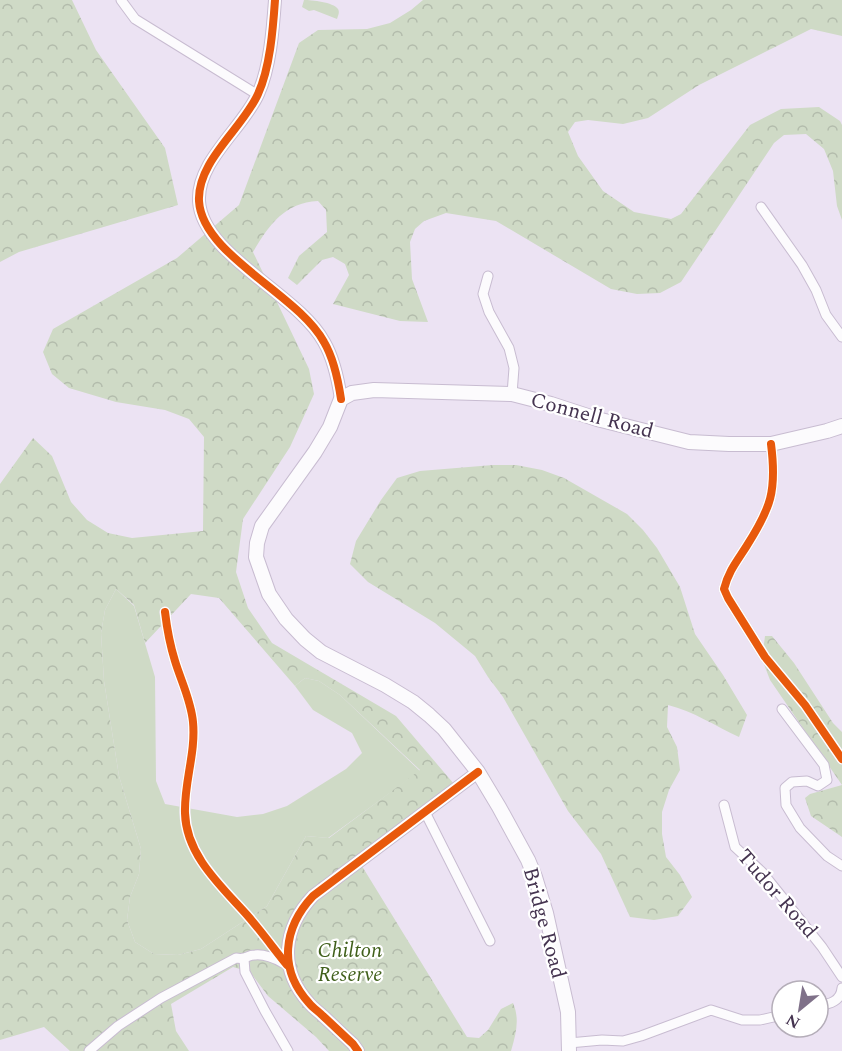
<svg xmlns="http://www.w3.org/2000/svg" width="842" height="1051" font-family="Spectral,serif">
<style>
.green{fill:#cfdac6}
.forest{fill:url(#forest-crowns);fill-rule:evenodd}
.lines{fill:none;stroke-linecap:round;stroke-linejoin:round}
.minor-casing{stroke:#c8bcd1;stroke-width:11}
.tertiary-casing{stroke:#c8bcd1;stroke-width:14}
.secondary-casing{stroke:#c8bcd1;stroke-width:16}
.minor{stroke:#fcfbfd;stroke-width:9}
.tertiary{stroke:#fcfbfd;stroke-width:12}
.secondary{stroke:#fcfbfd;stroke-width:14}
.cycleway-casing{stroke:#fff;stroke-width:11}
.cycleway{stroke:#e8590c;stroke-width:8}
.labels{text-anchor:middle;dominant-baseline:central;stroke-width:4.5;stroke-linejoin:round;paint-order:stroke}
.street-label{font-size:21px;fill:#453450;stroke:#fff}
.park-label{font-size:21px;font-style:italic;fill:#40601b;stroke:#fff}
</style>
<defs>
<pattern id="forest-crowns" width="20" height="18" patternUnits="userSpaceOnUse" patternTransform="scale(1.5)"><rect width="20" height="18" fill="#cfdac6"/><path d="M2 6a3 3 0 1 1 6 0M12 15a3 3 0 1 1 6 0" fill="none" stroke="#b3bcac"/></pattern>
</defs>
<rect width="100%" height="100%" fill="#ece3f3"/>
<g class="green">
<path d="M304 0C312 0 333 2 338 9 340 12 338 16 337 19L314 10 309 11 302 7Z"/>
<polygon points="116,589 134,606 155,677 156,781 165,804 237,817 263,814 287,806 346,769 362,753 352,733 313,710 295,686 305,678 319,681 340,695 420,771 328,838 306,836 267,906 201,949 178,955 154,954 135,942 127,920 130,897 139,874 141,849 119,776 104,681 101,633 105,610"/>
</g>
<g class="forest">
<polygon points="0,0 72,0 96,50 165,148 178,205 19,252 0,262"/>
<path d="M423 0H842V36L811 29 699 85 648 118 623 124 588 120 575 122 568 132 578 156 603 191 634 212 671 219 681 214 750 125 781 109 819 107 840 121 842 125V220L837 206 833 171 824 149 806 134 784 135 774 143 681 282 660 293 637 294 611 289 496 221 446 213 424 221 415 229 410 242 412 279 428 322 400 321 333 304 349 275 345 264 333 257 322 260 297 285 288 278 299 256 327 232 326 210 318 201C284 203 269 225 253 252L309 369 314 394 290 447 243 519 236 572 248 608 272 643 396 716 454 784 357 858 467 1037 479 1038 488 1030 501 1009 513 1003C520 1019 516 1034 511 1051H329L316 1037 268 996 250 972 233 967 171 1004 176 1031 189 1051H70L44 1027 0 1040V484L33 438 52 456 71 502 87 520 108 533 132 538 203 531 204 437 189 419 165 410 116 402 69 388 52 374 43 352 53 329 177 258 239 205 299 43 318 30 367 29 390 23 411 10ZM116 589 134 605 145 643 191 594 219 598 295 686 305 678 319 681 340 695 420 770 329 838 306 836 267 906 201 949 178 955 154 954 135 942 127 920 130 897 139 874 141 849 119 776 104 681 101 633 105 610Z"/>
<path d="M493 465H516L542 470 564 478 627 514 643 530 657 548 680 587 695 634 723 675 747 715 739 737C715 726 693 711 668 705L667 727 677 747 680 770 669 790 662 812V834L666 857 680 875 692 897 678 916 654 920 630 917 601 854 568 811 503 697 488 677 475 656 435 623 368 582 350 564 356 541 381 500 397 478 420 471Z"/>
<polygon points="765,636 772,636 794,663 833,723 842,732 842,837 811,816 805,798 810,794 842,785 770,680 762,659"/>
</g>
<g class="lines">
<defs>
<g id="minor">
<polyline points="121,0 135,19 258,95"/>
<polyline points="761,207 802,265 816,290 826,315 842,337"/>
<polyline points="488,276 483,294 489,312 509,348 514,368 512,394"/>
<path d="M771 444C777 491 771 508 746 547 737 561 728 572 724 589L728 598 765 657 805 705 842 759"/>
<path d="M165 612C167 629 170 645 175 661 181 681 191 700 193 722 196 753 184 782 185 813 186 855 221 886 247 915 261 931 274 949 287 965"/>
<polyline points="782,709 824,765 827,780 818,786 807,781 792,782 785,788 786,805 800,828 827,856 842,866"/>
<polyline points="724,805 735,847 762,872 822,947 842,977"/>
<polyline points="425,812 490,941"/>
<polyline points="244,959 245,972 265,1011 288,1051"/>
<path d="M818 1006C830 1004 841 1001 842 988"/>
<polyline points="569,1043 602,1040 623,1041 641,1036 711,1010 742,1020 760,1020 782,1015"/>
<path d="M89 1051 118 1026 161 998 236 958C248 960 246 955 255 955 265 954 274 958 283 963"/>
</g>
<g id="tertiary">
<path d="M275 0C273 29 270 68 258 94 243 128 197 161 199 201 202 255 298 294 324 342 334 359 338 379 341 399"/>
<path d="M358 1051 353 1044C343 1035 333 1025 323 1016 318 1011 313 1008 309 1003 278 969 283 928 313 896L478 772"/>
</g>
<polyline id="secondary" points="569,1051 568,1012 546,913 535,877 528,860 499,807 478,772 444,729 429,715 413,702 385,685 321,652 305,639 286,619 269,594 256,557 257,543 262,526 315,452 330,427 341,399 352,393 374,390 512,394 551,404 597,419 689,442 729,444 771,444 827,431 842,426"/>
</defs>
<use href="#minor" class="minor-casing"/>
<use href="#tertiary" class="tertiary-casing"/>
<use href="#secondary" class="secondary-casing"/>
<use href="#minor" class="minor"/>
<use href="#tertiary" class="tertiary"/>
<use href="#secondary" class="secondary"/>
<defs>
<g id="cycleway">
<path d="M275 0C273 29 270 68 258 94 243 128 197 161 199 201 202 255 298 294 324 342 334 359 338 379 341 399"/>
<path d="M771 444C777 491 771 508 746 547 737 561 728 572 724 589L728 598 765 657 805 705 842 759"/>
<path d="M165 612C167 629 170 645 175 661 181 681 191 700 193 722 196 753 184 782 185 813 186 855 221 886 247 915 261 931 274 949 287 965"/>
<path d="M358 1051 353 1044C343 1035 333 1025 323 1016 318 1011 313 1008 309 1003 278 969 283 928 313 896L478 772"/>
</g>
</defs>
<use href="#cycleway" class="cycleway-casing"/>
<use href="#cycleway" class="cycleway"/>
</g>
<g class="labels">
<g class="street-label">
<text transform="translate(592 416) rotate(15)">Connell Road</text>
<text transform="translate(777 894) rotate(49)">Tudor Road</text>
<text transform="translate(544 923) rotate(75)">Bridge Road</text>
</g>
<g class="park-label">
<text x="350" y="951">Chilton<tspan x="350" dy="24">Reserve</tspan></text>
</g>
</g>
<g transform="translate(800 1009) rotate(210)"><circle r="28" fill="#ffffff" stroke="#b5aeb9" stroke-width="1.5"/>
<path d="M0-4.5L10 22L0 15L-10 22Z" fill="#7f7189"/>
<text y="-9" font-size="16" font-weight="bold" text-anchor="middle" fill="#453450">N</text>
</g>
</svg>
